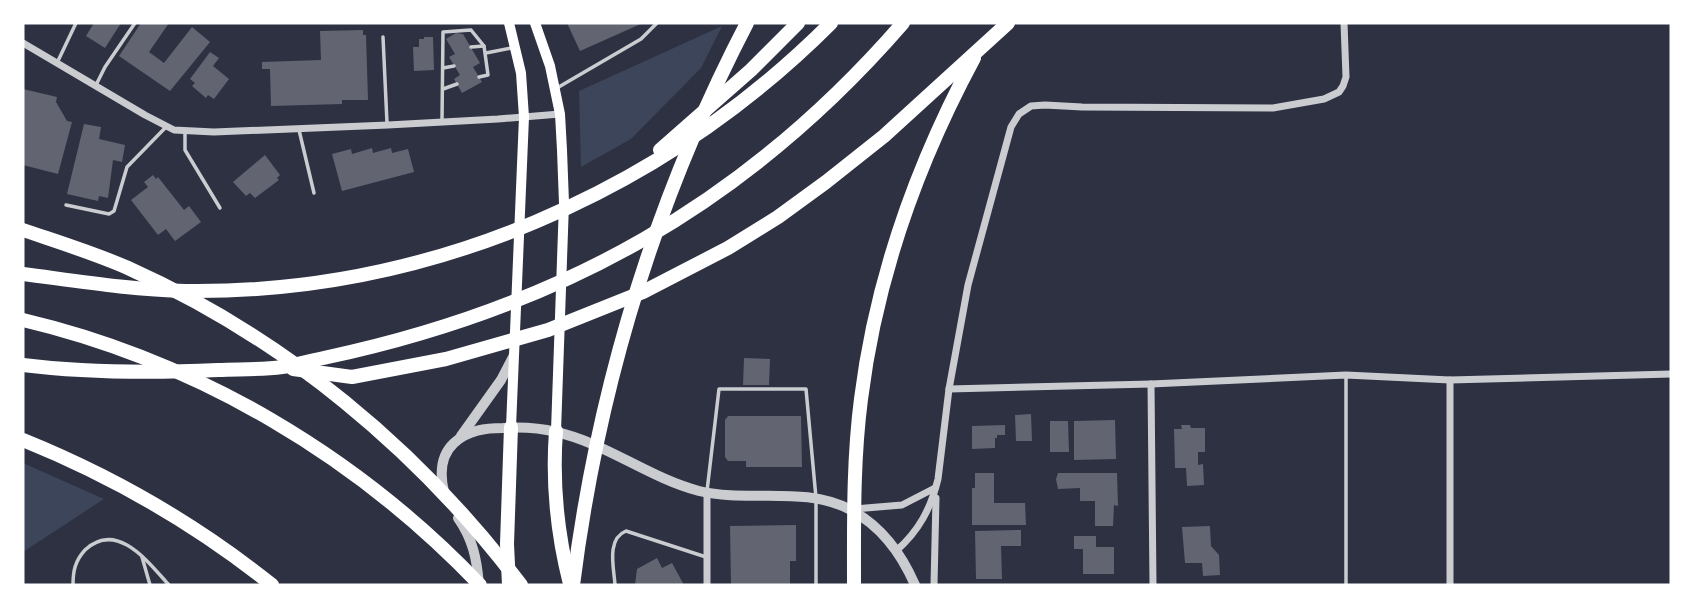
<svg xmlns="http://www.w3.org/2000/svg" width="1694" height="608" font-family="'Golos Text',sans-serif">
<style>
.green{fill:#3c4559}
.building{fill:#626471}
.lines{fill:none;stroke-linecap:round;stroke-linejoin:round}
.service{stroke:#caccd0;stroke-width:3.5}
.minor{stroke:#caccd0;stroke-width:7}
.tertiary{stroke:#caccd0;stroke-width:10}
.secondary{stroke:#fff;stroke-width:10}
.motorway{stroke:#fff;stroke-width:14}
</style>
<rect width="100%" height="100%" fill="#2d3142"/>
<g class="green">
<polygon points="722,26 701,68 631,139 581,167 579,91"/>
<polygon points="23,463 104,499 23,552"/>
</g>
<g class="building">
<polygon points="94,23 121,23 105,48 86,36"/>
<polygon points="141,23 169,23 149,52 164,63 192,27 210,42 170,91 119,56"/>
<polygon points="567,23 643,23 580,51"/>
<polygon points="363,30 363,35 366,35 368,100 342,100 342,104 271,106 270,69 262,69 262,62 321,60 320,31"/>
<polygon points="456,33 463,34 480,63 473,67 482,82 462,93 454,79 460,75 449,57 455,54 446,39"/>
<polygon points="424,37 433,37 434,70 414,71 413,47 419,47 419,39 424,39"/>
<polygon points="210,52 219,58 213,66 229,79 214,99 208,95 206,98 192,86 195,83 190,79"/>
<polygon points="23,89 57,97 56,102 67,121 72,122 58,174 23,165"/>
<polygon points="84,124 101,127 99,139 125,145 122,162 113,160 108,198 99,196 98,201 67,194"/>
<polygon points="372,148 373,153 391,148 392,153 408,149 414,172 342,191 332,154 351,149 352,154"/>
<polygon points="265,155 280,175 277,178 279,180 255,198 250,193 246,196 233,182"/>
<polygon points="153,175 156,179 158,177 184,210 189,206 201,222 175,241 166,229 158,235 131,200 148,187 144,182"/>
<polygon points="744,358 770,359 769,385 743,385"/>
<polygon points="1031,414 1032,441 1016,441 1015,415"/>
<polygon points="728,416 801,416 802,467 746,467 746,461 728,461 725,457 725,420"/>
<polygon points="1115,420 1116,459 1074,460 1074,421"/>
<polygon points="1050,421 1068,421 1069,452 1050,452"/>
<polygon points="1005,425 1005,435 997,435 997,438 995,438 995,448 972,449 972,426"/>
<polygon points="1181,425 1190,425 1191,428 1205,428 1205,452 1198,452 1198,465 1203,464 1204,485 1187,486 1186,468 1175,468 1174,429 1182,429"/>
<polygon points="975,473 994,473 994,503 1025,503 1026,525 972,525 972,488 975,488"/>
<polygon points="1058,473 1117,473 1118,506 1114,505 1113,526 1095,526 1095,501 1080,501 1080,488 1058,489 1056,479"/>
<polygon points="796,525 796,561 790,561 790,585 731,585 730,526"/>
<polygon points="1210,526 1211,546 1219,555 1220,575 1203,576 1202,563 1185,563 1182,527"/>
<polygon points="1021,530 1021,546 1001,546 1002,579 976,579 975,531"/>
<polygon points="1074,536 1096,536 1096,547 1114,547 1114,574 1083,574 1083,549 1074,549"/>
<polygon points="657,558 662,568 672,563 684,585 635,585 637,569"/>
</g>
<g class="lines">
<g class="service">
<polyline points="383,37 387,123"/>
<polyline points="471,47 484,46"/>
<polyline points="486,53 511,48"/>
<polyline points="57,63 76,23"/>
<polyline points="443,68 454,66"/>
<polyline points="96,85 105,67 135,23"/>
<polyline points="557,88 641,39 657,23"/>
<polyline points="443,89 457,84"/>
<polyline points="442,120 443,32 471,30 484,46 488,75 479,77"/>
<polyline points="299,130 314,193"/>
<polyline points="185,132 185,150 220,208"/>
<polyline points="66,205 109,214 114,211 127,167 167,126"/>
<polyline points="707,491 719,389 806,389 816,498 816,585"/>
<polyline points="142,557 150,585"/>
<path d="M73 585C73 571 75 561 85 550 117 520 148 562 169 585"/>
<path d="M615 585C614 568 606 539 626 531L706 557"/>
<polyline points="1346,585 1346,375"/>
</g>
<g class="minor">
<polyline points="23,43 145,115 174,130 214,132 388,125 498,119 560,114"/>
<polyline points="1450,380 1450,585"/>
<polyline points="1151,384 1153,585"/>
<polyline points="949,389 1151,384 1346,375 1450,380 1671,374"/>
<polyline points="707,493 707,585"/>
<polyline points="854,509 902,505 935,488"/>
<path d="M896 551C919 531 931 508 938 479L949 389 968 285 1011 127 1019 114 1031 106 1045 105 1082 107 1273 108 1324 99 1339 92 1343 86 1346 77 1344 23"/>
<polyline points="934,585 936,498"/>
</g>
<g class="tertiary">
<polyline points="461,436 501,380 513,357"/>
<path d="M444 492C440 475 440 456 454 443 468 430 486 428 503 428 520 427 540 428 556 432 606 443 649 478 699 491 749 503 804 485 851 510 881 526 902 555 915 585"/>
<path d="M458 518C473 539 477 560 479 585"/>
</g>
<g class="secondary">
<polyline points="509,23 521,73 524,117 511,427"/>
<polyline points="535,23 550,66 560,114 562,150 564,203 556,431"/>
</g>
<g class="motorway">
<polyline points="660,150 751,70 798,23"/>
<path d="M23 230C58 242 94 253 128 268 284 338 418 449 521 585"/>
<path d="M23 274C77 281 132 290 186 291 428 294 661 193 831 23"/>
<path d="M23 320C197 361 357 456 480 585"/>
<path d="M23 365C88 373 153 373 218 370 239 369 261 370 282 367 297 365 313 360 328 357 561 307 746 204 903 23"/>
<polyline points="293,369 352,377 446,359 548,330 643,292 728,248 778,217 826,182 884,136 1008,23"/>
<path d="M556 431C552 484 557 533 570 584"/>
<path d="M23 440C112 476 197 525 272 585"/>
<polyline points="509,585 507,544 511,427"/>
<path d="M573 585C598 388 655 200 747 23"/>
<path d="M854 585C854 523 853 461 861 399 876 279 917 164 974 58"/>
</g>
</g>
<rect width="1694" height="608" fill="none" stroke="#ffffff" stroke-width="49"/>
</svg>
